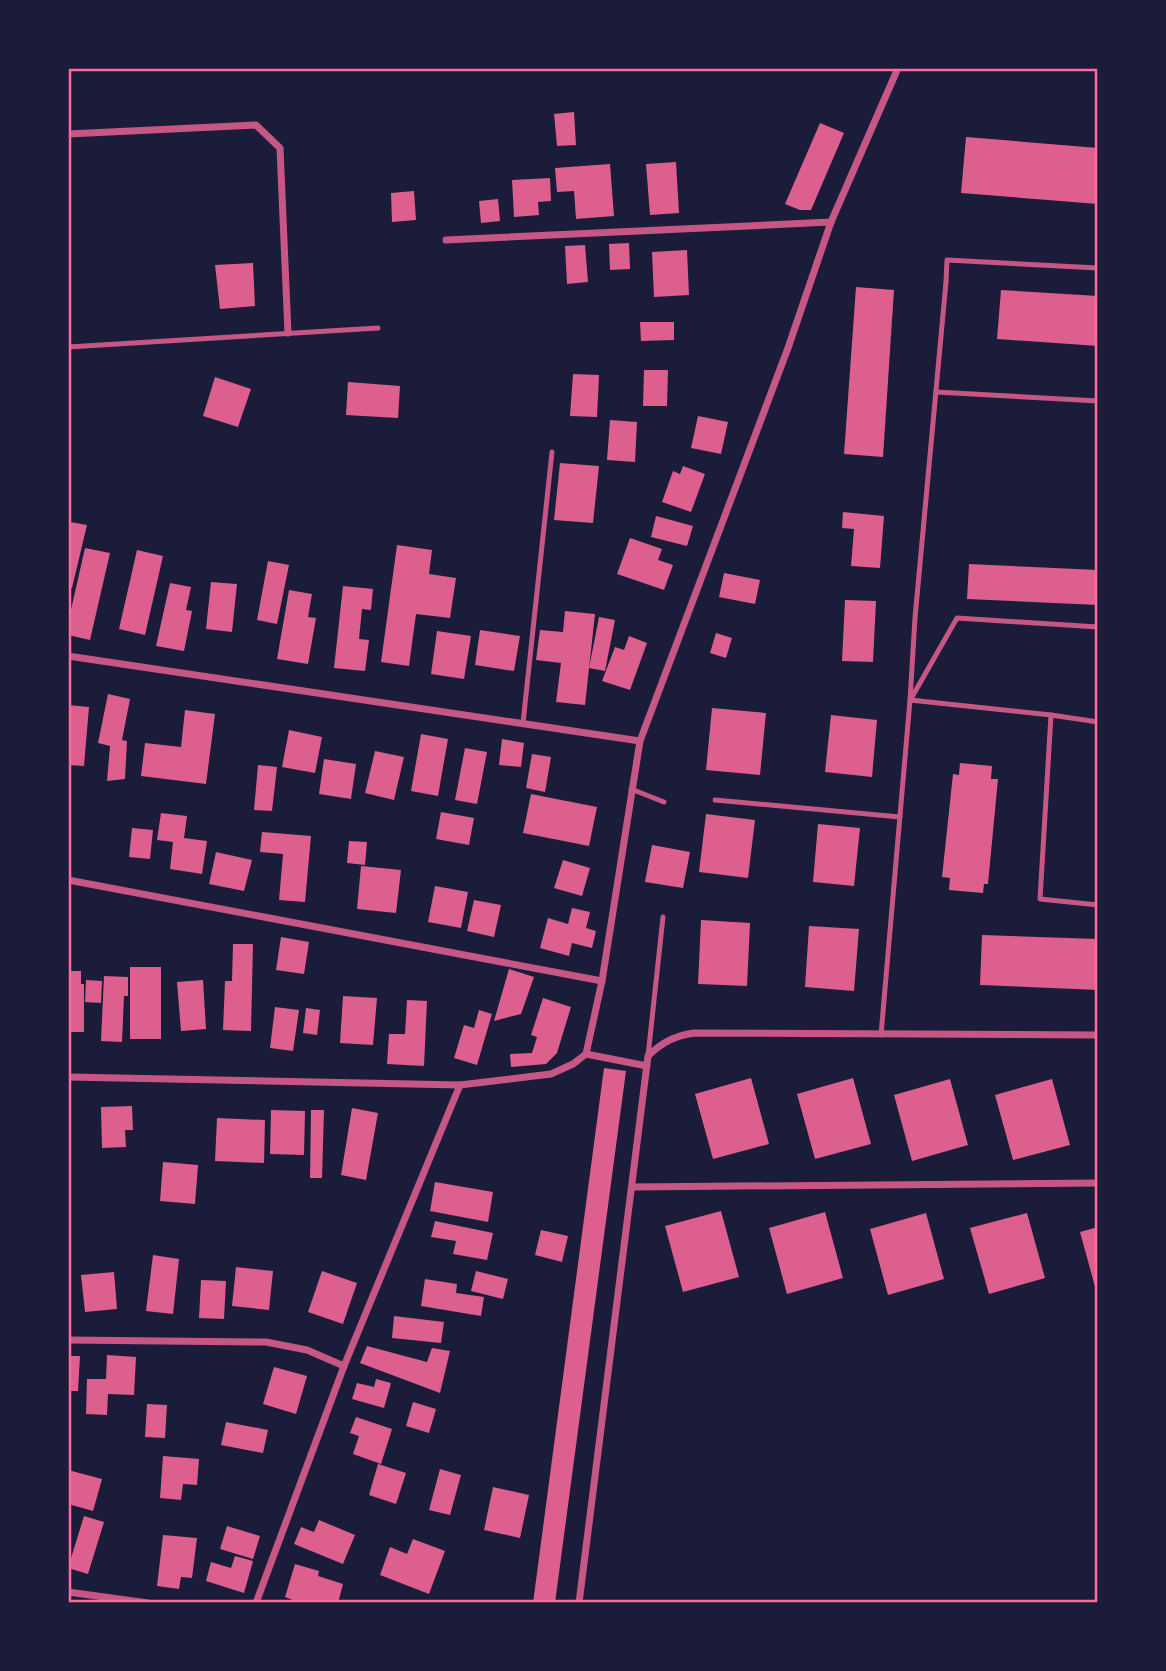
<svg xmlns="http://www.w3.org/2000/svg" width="1166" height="1671" font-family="'Fira Sans',sans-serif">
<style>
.building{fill:#dd5f8e}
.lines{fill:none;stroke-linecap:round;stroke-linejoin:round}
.service{stroke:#c65784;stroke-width:5}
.minor{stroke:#c65784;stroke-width:7}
.neatline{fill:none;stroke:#ff6b9d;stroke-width:2.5}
</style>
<rect width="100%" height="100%" fill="#1b1b3a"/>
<g class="building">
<polygon points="574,112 576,145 557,146 554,114"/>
<polygon points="820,123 844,133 811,210 800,210 785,204"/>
<polygon points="966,137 1098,148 1098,204 961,193"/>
<polygon points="676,162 679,213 650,215 646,164"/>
<polygon points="610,164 614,216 576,219 574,191 557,192 555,168"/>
<polygon points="550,178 551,201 538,202 539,215 514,217 512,180"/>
<polygon points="414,191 416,220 392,222 391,193"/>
<polygon points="498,199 500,221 481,223 479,201"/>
<polygon points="629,243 630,269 610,270 609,244"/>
<polygon points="585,245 588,282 567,284 565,246"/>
<polygon points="687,250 689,295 654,297 652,252"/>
<polygon points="253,263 255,306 220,309 215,265"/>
<polygon points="856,287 894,290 883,457 844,454"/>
<polygon points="1001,290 1098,296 1098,346 997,339"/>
<polygon points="640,322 674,322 674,340 641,341"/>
<polygon points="644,370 668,370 667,406 643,406"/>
<polygon points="573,374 599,375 597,417 570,416"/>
<polygon points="215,377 251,389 238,427 203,416"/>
<polygon points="348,382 400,386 398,418 346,415"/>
<polygon points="698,416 728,422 721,454 691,448"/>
<polygon points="610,420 637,422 635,462 607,460"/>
<polygon points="560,463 599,466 593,523 554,520"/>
<polygon points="683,466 705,474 691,512 662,502 673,471 680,474"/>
<polygon points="843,512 884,516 880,568 851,566 854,529 842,528"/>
<polygon points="656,516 693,526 687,546 651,537"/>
<polygon points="70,522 87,525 72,588 68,587 68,531"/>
<polygon points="630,538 662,549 658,560 673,565 664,590 617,574"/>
<polygon points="397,545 432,550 429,574 456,578 450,618 416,614 409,666 381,662"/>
<polygon points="85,548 110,553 90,640 68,635 68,623"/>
<polygon points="137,550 163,556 145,635 119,629"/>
<polygon points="268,561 289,565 277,624 257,620"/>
<polygon points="969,564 1098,570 1098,605 967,599"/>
<polygon points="724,573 760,580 755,604 719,597"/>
<polygon points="211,582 237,584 232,632 206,629"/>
<polygon points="170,583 191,587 186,610 192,611 184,651 156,646"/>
<polygon points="343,586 373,589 371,610 362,609 359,639 369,640 365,671 334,668"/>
<polygon points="289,590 312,594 308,617 316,618 308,664 277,659"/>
<polygon points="845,600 876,601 873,662 842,661"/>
<polygon points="565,611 595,614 585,705 556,702 561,663 536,660 540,630 563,632"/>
<polygon points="599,617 615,620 605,671 589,668"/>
<polygon points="480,630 520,636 514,671 475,665"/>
<polygon points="437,631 471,636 464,679 431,674"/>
<polygon points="716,633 732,638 726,658 710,653"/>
<polygon points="629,636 647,643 630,690 602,681 615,647 624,650"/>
<polygon points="108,694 130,699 122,740 127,741 125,779 107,781 110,746 98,743"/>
<polygon points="68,705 89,707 84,766 68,765"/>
<polygon points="712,708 766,713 760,775 706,770"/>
<polygon points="185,710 215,714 206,784 141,776 145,743 181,747"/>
<polygon points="831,715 877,720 872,777 825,772"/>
<polygon points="289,730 322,737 315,773 282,767"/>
<polygon points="421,734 448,739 438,796 411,791"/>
<polygon points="502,739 524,743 521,767 499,765"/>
<polygon points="465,748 487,752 477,804 455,800"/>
<polygon points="375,751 404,757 394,800 365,793"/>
<polygon points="532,754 551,757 545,792 526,788"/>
<polygon points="324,759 356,764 351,799 319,794"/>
<polygon points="960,763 992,766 991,779 998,779 988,884 984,884 983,893 949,890 950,878 942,877 953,774 959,775"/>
<polygon points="258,765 277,767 272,811 254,810"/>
<polygon points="531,794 597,807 589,846 523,833"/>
<polygon points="441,812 474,818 469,845 436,839"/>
<polygon points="161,813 187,816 184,838 207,841 202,874 170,869 173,842 157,840"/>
<polygon points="706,814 755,820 748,878 699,872"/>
<polygon points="818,824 860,828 854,886 813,882"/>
<polygon points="132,828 153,830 150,859 129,857"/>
<polygon points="262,832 311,836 305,902 279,900 283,854 260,852"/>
<polygon points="349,841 367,842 365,865 347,863"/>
<polygon points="652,845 690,852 683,888 645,882"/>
<polygon points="216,852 252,860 244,891 209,884"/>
<polygon points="563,860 590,868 582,896 554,888"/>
<polygon points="361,866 401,870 396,913 357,909"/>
<polygon points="435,886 468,892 461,928 428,922"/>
<polygon points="474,900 501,905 494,937 467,931"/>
<polygon points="572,908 590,912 586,928 596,931 592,948 572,943 569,956 540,948 548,918 568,924"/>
<polygon points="701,920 750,923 747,986 698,984"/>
<polygon points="809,926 859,929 854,991 805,987"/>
<polygon points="982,935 1098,939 1098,990 980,985"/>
<polygon points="281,937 309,942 304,974 276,970"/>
<polygon points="233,944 253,944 251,1031 223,1030 225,981 232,981"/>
<rect x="130" y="967" width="31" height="72"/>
<polygon points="509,969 534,977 521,1014 494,1021"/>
<polygon points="68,971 81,971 81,984 84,984 84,1032 68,1032"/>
<polygon points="104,976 128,977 128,996 124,996 122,1042 101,1041"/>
<polygon points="86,980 102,981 101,1003 85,1002"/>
<polygon points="203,980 206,1029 181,1031 177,982"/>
<polygon points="343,996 377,998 373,1045 340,1043"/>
<polygon points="543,998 571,1007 557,1053 546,1064 511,1067 510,1054 532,1053 537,1037 531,1035"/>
<polygon points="407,1000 427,1001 424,1066 387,1064 389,1034 405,1034"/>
<polygon points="275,1007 299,1010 293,1051 270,1048"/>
<polygon points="306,1008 320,1010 317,1035 303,1033"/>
<polygon points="479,1010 492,1014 477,1065 454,1058 464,1025 474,1028"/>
<polygon points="604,1068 626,1071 555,1603 533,1603"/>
<polygon points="751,1078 769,1144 713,1159 695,1094"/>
<polygon points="853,1078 871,1144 815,1159 797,1094"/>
<polygon points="950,1079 968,1145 912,1161 894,1095"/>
<polygon points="1052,1079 1070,1145 1013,1160 995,1095"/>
<polygon points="132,1106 133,1130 125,1130 126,1147 102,1148 101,1107"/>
<polygon points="352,1108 378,1113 366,1180 341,1175"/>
<polygon points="271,1110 305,1111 304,1155 270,1154"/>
<polygon points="311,1110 324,1110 322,1178 310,1178"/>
<polygon points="217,1118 265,1120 264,1163 215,1161"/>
<polygon points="163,1162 198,1165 195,1204 160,1201"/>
<polygon points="435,1182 493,1192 488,1222 430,1211"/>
<polygon points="721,1211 739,1277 683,1292 665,1226"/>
<polygon points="825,1212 843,1278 787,1294 769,1228"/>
<polygon points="926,1213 944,1279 888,1295 870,1229"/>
<polygon points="1027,1213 1045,1278 989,1294 970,1228"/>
<polygon points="435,1221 493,1233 487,1260 453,1254 456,1241 431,1237"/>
<polygon points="1098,1227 1098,1294 1097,1294 1080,1232"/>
<polygon points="541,1230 568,1236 562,1262 535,1255"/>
<polygon points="153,1255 179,1259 173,1314 146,1311"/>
<polygon points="236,1267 273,1271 269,1310 232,1306"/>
<polygon points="322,1271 357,1283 343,1324 308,1312"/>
<polygon points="476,1271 508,1279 503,1299 471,1291"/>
<polygon points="114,1272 117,1309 85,1312 81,1275"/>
<polygon points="425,1279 457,1284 456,1293 484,1297 481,1316 421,1306"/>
<polygon points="201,1280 226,1281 224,1319 199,1318"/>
<polygon points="394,1316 444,1322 441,1343 392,1338"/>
<polygon points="367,1346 427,1362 432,1348 450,1351 440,1393 360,1363"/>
<polygon points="107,1355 136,1357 134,1395 108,1394 107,1415 86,1414 87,1379 106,1379"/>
<polygon points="68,1356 80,1356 78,1391 68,1391"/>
<polygon points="274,1367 307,1376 296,1414 263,1404"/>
<polygon points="376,1379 391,1383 384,1408 352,1399 357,1383 374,1387"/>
<polygon points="413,1402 436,1409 429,1433 406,1426"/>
<polygon points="147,1404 167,1405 165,1438 145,1437"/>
<polygon points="356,1417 392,1429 381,1464 353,1454 359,1436 350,1433"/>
<polygon points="226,1422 268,1430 263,1453 221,1445"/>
<polygon points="163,1456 199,1459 197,1485 183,1484 181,1500 160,1498"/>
<polygon points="378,1464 406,1473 396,1504 369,1495"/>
<polygon points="440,1469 461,1475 450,1515 429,1510"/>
<polygon points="68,1470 102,1479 93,1511 68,1504"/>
<polygon points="493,1487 529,1495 520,1538 484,1530"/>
<polygon points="84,1516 104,1522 88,1574 68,1568"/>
<polygon points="319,1520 355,1535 343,1564 294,1544 301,1527 314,1532"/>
<polygon points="227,1526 260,1536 253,1559 220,1549"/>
<polygon points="163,1535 197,1538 192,1578 181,1577 179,1589 157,1586"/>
<polygon points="413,1539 445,1551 429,1594 380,1575 390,1547 407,1554"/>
<polygon points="235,1556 253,1561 244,1593 206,1581 211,1562 231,1568"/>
<polygon points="295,1564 319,1571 318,1576 343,1584 338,1603 301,1603 285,1597"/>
</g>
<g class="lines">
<g class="service">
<polyline points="68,347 378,328"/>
<polyline points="936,392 1098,401"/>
<polyline points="912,697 957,618 1098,627"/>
<polyline points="910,700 915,618 946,282 947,260 1098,268"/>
<polyline points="1051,715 1040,899 1098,905"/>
<polyline points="523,723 552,452"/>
<polyline points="631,789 664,802"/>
<polyline points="715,800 900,817"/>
<polyline points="881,1035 910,700 1051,715 1098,722"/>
<polyline points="648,1056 663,917"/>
</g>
<g class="minor">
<polyline points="68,134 256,125 280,148 288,333"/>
<polyline points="446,240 831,222"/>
<polyline points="68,656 640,741"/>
<polyline points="68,880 602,981"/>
<polyline points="586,1054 602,981 640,741 788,348 831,222 898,68"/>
<polyline points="586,1054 647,1066"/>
<polyline points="68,1077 460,1085 551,1074 573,1064 586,1054"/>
<polyline points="632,1187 1098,1183"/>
<polyline points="68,1340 266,1342 307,1350 344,1366"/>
<polyline points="68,1592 148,1603"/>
<polyline points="256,1603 344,1366 460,1085"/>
<path d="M579 1603 648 1056C662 1042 675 1036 694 1033L1098 1035"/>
</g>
</g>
<rect width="1166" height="1671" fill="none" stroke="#1b1b3a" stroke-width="140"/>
<rect x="70" y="70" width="1026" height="1531" class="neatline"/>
</svg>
